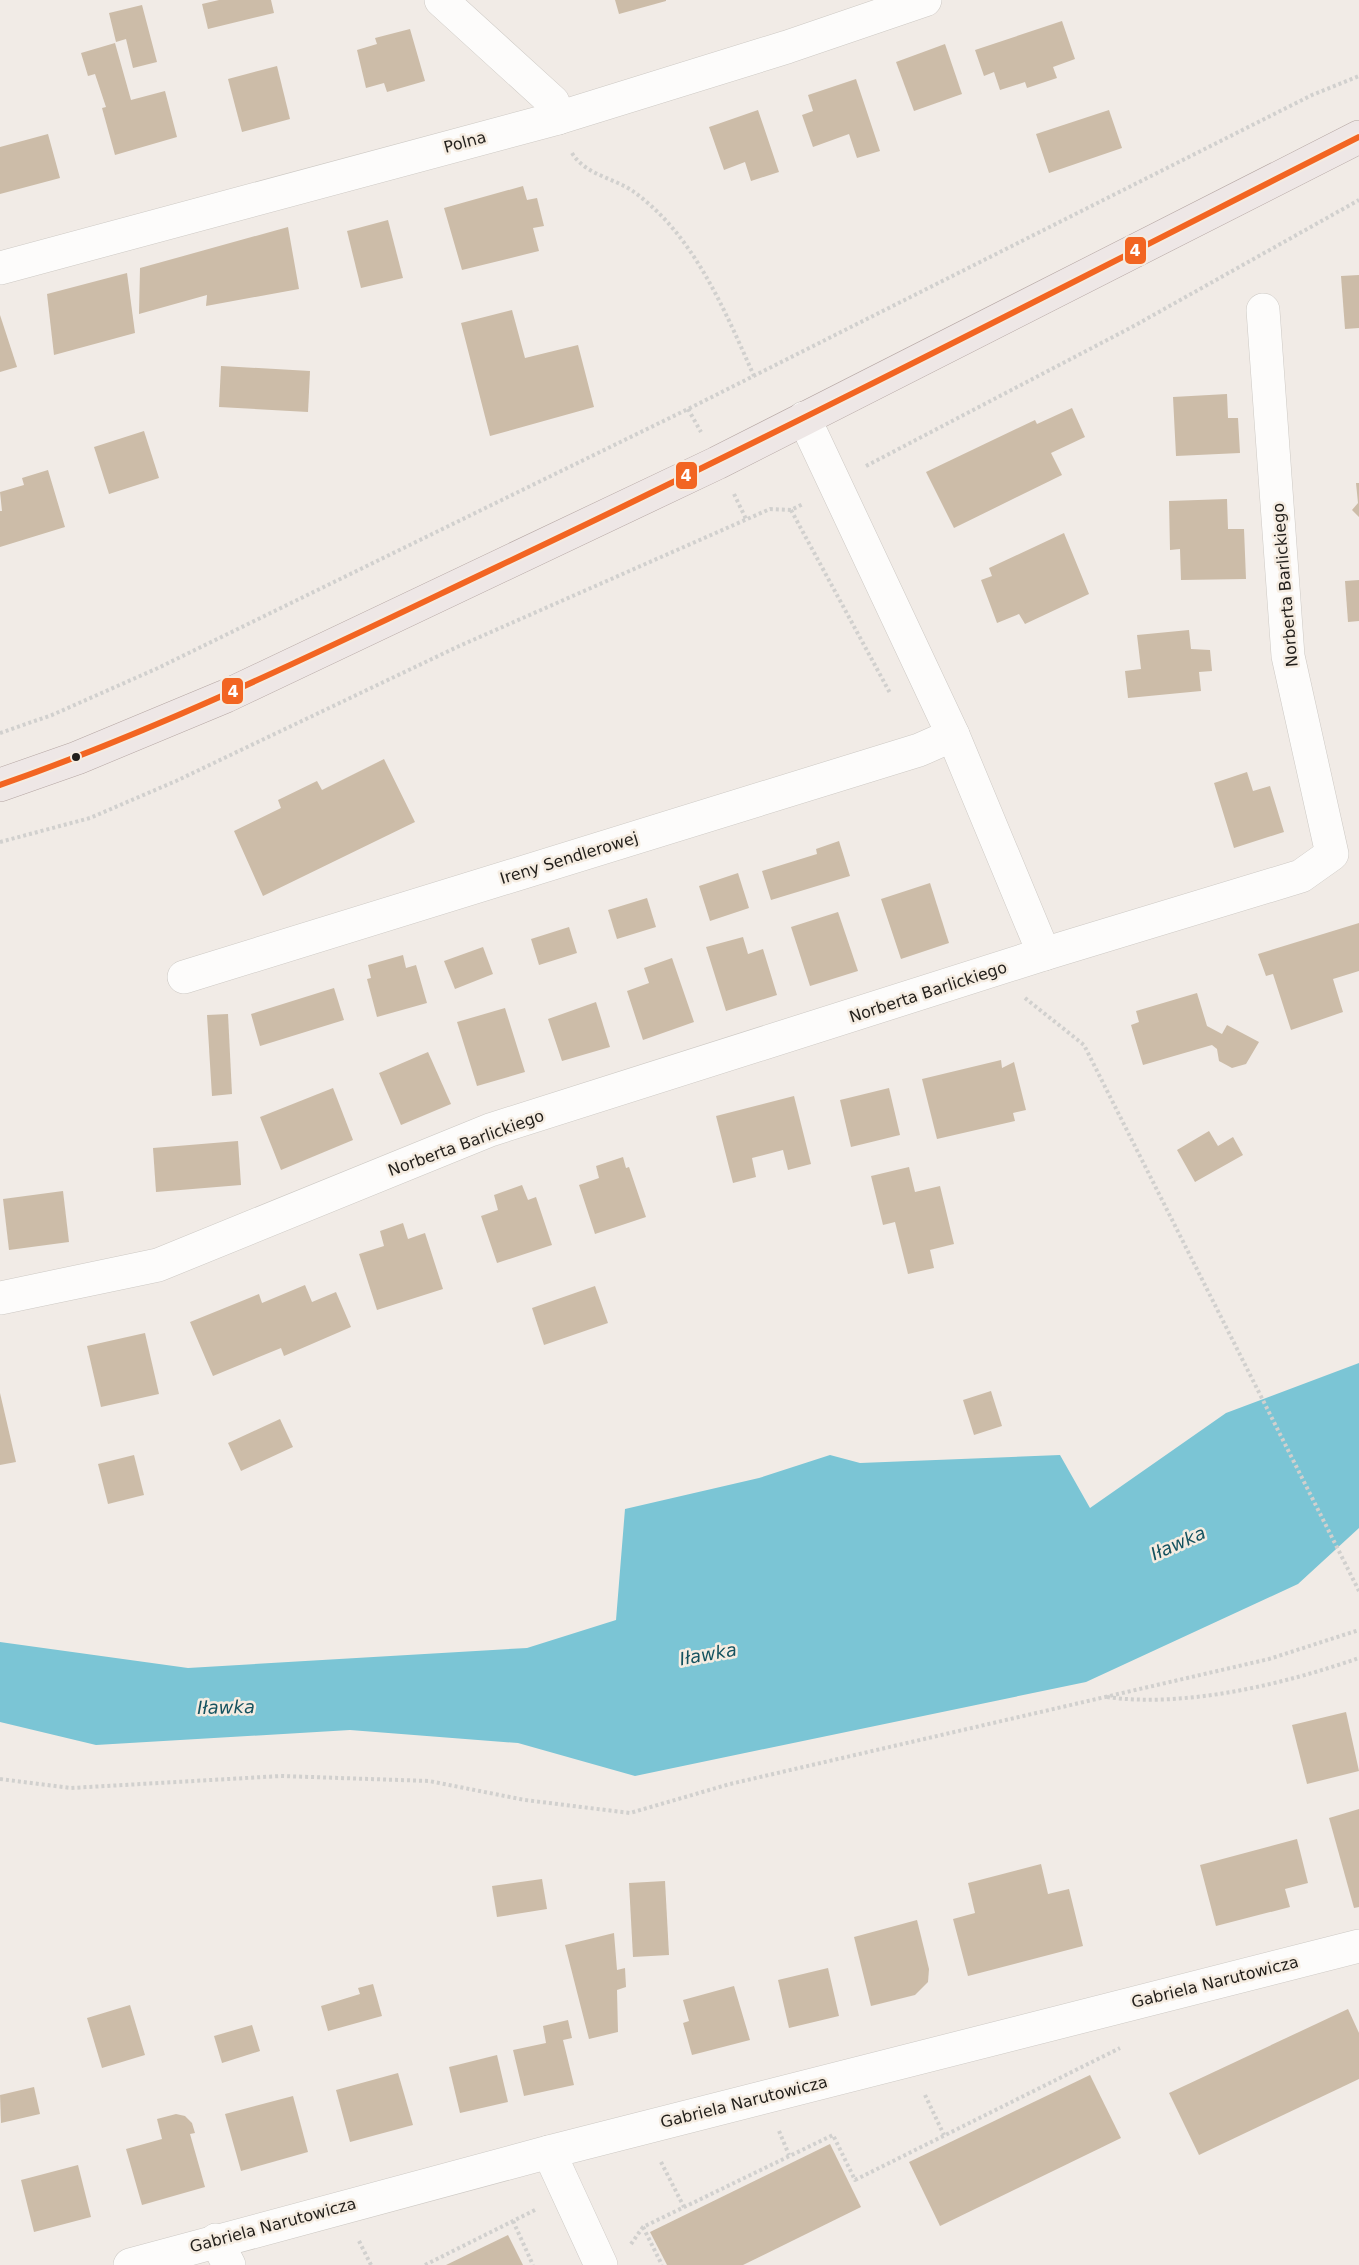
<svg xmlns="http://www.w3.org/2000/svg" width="1359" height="2265" font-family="'DejaVu Sans',sans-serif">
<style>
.water{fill:#7bc5d5}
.building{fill:#ccbca8}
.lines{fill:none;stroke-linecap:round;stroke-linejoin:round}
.minor-casing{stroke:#cdc9c4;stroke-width:34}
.major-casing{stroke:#b5a6a3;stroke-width:34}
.path{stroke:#d1d0ce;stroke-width:4;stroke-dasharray:3 3;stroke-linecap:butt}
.minor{stroke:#fdfcfb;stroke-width:33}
.major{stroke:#eee7e6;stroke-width:33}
.bus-1-casing{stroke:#f5ece1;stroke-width:10}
.bus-1{stroke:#f26522;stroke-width:6}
.bus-dot{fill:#221f1b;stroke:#f5ece1;stroke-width:2}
.labels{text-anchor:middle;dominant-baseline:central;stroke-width:5;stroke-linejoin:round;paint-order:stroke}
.street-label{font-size:16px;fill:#221f1b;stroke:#f5ece1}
.water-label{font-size:18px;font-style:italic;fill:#14525f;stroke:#f5ece1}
.line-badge{stroke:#f5ece1;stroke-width:2}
.badge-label{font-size:16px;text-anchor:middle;font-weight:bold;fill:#fff}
</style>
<rect width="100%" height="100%" fill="#f1ebe6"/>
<polygon class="water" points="1359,1363 1359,1528 1298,1584 1086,1682 635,1776 518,1743 350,1730 96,1745 0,1722 0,1642 188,1668 527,1648 616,1620 625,1509 759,1478 830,1455 860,1463 1060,1455 1090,1508 1226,1413"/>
<g class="building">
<polygon points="219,0 271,0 274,13 208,29 202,4"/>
<polygon points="615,0 666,0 666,1 619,14"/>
<polygon points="142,5 157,62 133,68 126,39 116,42 109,13"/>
<polygon points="1062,21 1075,59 1053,67 1057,78 1027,88 1025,82 1000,90 994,72 984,76 975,50"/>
<polygon points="410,29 425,81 387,92 384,83 366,88 357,50 377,44 375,38"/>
<polygon points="115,43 131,100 165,91 177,137 115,155 102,108 106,107 95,74 88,76 81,53"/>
<polygon points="945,44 962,94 914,111 896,62"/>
<polygon points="277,66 290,119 242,132 228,79"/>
<polygon points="856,79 880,151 857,158 849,134 813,147 802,115 813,111 808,95"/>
<polygon points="758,110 779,172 751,181 745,162 724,170 709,127"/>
<polygon points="1109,110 1122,148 1049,173 1036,134"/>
<polygon points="48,134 60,178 0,194 0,147"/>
<polygon points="523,186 527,200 537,198 544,226 533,228 539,251 462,270 444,208"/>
<polygon points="388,220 403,278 361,288 347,231"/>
<polygon points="288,227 299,289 206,306 207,295 139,314 140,268"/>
<polygon points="127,273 135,333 54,355 47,294"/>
<polygon points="1359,275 1359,328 1345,329 1341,276"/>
<polygon points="512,310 525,358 578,345 594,407 490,436 461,323"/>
<polygon points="0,315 17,367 0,372"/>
<polygon points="221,366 310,371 308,412 219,407"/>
<polygon points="1227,394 1228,418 1238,418 1240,453 1176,456 1173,397"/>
<polygon points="1072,408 1085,437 1051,453 1062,475 954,528 926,472 1035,420 1037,424"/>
<polygon points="144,431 159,478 109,494 94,447"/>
<polygon points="48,470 65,527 0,547 0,511 2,511 0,492 24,485 22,478"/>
<polygon points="1356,483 1359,483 1359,517 1352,510 1358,503"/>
<polygon points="1227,499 1228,529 1244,529 1246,579 1181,580 1180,549 1170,550 1169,501"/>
<polygon points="1064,533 1089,594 1025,624 1019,614 997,623 981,580 992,576 989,568"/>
<polygon points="1359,580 1359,621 1348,622 1345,581"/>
<polygon points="1189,630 1191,649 1210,650 1212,671 1199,672 1201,691 1128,698 1125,671 1141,669 1137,635"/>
<polygon points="384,759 415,822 263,896 234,831 281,808 278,800 317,781 322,790"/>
<polygon points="1247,772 1253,791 1270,786 1284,832 1234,848 1214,783"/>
<polygon points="839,841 850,876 771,900 762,871 817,854 816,849"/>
<polygon points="738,873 749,908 710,921 699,886"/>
<polygon points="930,883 949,943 901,959 881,899"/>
<polygon points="647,898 656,927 617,939 608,910"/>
<polygon points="838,912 858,971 810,986 791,927"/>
<polygon points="1359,923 1359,971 1333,979 1343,1012 1291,1030 1273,974 1266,976 1258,954"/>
<polygon points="569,927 577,953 539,965 531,939"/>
<polygon points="743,937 748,954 763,949 777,995 726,1011 706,947"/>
<polygon points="483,947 493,974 455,989 444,961"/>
<polygon points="403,955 406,968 416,965 427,1003 377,1017 367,979 371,978 368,965"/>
<polygon points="672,958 694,1022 643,1040 627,991 649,983 644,968"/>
<polygon points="334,988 344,1020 260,1046 251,1014"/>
<polygon points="1197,993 1207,1026 1222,1034 1227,1025 1259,1042 1246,1064 1232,1068 1219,1061 1217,1049 1212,1045 1143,1065 1131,1025 1139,1022 1136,1011"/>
<polygon points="596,1002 610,1047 562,1061 548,1019"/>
<polygon points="505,1008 525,1072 477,1086 457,1022"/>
<polygon points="228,1014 232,1094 212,1096 207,1015"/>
<polygon points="428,1052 451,1104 401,1125 379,1073"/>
<polygon points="1001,1060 1002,1068 1014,1062 1026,1110 1013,1113 1015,1121 937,1139 922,1079"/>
<polygon points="333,1088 353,1140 281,1170 260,1117"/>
<polygon points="889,1088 900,1135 851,1147 840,1100"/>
<polygon points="794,1096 811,1164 788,1170 783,1150 752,1158 756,1177 733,1183 716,1116"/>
<polygon points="1209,1131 1218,1146 1233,1137 1243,1155 1195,1182 1177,1150"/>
<polygon points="238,1141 241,1185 156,1192 153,1148"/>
<polygon points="623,1157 626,1168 629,1167 646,1217 595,1234 579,1185 599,1178 596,1166"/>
<polygon points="909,1167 915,1192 940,1186 954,1244 930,1250 934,1268 908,1274 895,1222 883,1225 871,1176"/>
<polygon points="522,1185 528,1200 536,1197 552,1245 497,1263 481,1216 498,1210 494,1195"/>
<polygon points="63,1191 69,1242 9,1250 3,1199"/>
<polygon points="403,1223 408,1239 425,1233 443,1289 377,1310 359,1254 384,1246 380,1231"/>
<polygon points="305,1285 312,1302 336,1292 351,1327 284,1356 281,1348 213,1376 190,1322 259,1294 262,1303"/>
<polygon points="595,1286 608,1323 544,1345 532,1308"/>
<polygon points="145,1333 159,1394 101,1407 87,1346"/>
<polygon points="991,1391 1002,1426 974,1435 963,1400"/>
<polygon points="0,1393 16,1462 0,1465"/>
<polygon points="280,1419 293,1447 241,1471 228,1443"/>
<polygon points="134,1455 144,1495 108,1504 98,1464"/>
<polygon points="1346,1712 1359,1771 1307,1784 1292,1725"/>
<polygon points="1359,1809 1359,1907 1354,1908 1329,1818"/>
<polygon points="1297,1839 1308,1883 1285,1889 1290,1907 1216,1926 1200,1865"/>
<polygon points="1041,1864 1048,1894 1069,1889 1083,1946 968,1976 953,1919 975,1913 968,1883"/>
<polygon points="542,1879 547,1909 497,1917 492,1886"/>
<polygon points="665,1881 669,1955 633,1957 629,1883"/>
<polygon points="917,1920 929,1969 928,1982 915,1995 871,2006 854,1937"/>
<polygon points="614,1933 617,1970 625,1968 626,1987 617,1990 618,2032 589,2039 565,1945"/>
<polygon points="828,1968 839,2016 789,2028 778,1980"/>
<polygon points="373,1984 382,2016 328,2031 321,2006 360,1994 358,1988"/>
<polygon points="734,1986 750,2040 692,2055 683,2023 689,2021 683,2000"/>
<polygon points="130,2005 145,2055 102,2068 87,2018"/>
<polygon points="1348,2009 1359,2033 1359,2079 1199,2155 1169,2093"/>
<polygon points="568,2020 572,2038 563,2040 574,2085 524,2096 513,2050 546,2043 543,2026"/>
<polygon points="252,2025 260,2051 222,2063 214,2036"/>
<polygon points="497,2055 508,2102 460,2113 449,2067"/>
<polygon points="398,2073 413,2125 350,2142 336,2090"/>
<polygon points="1090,2075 1121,2138 940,2226 909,2162"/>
<polygon points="34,2087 40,2114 1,2123 0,2095"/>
<polygon points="293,2096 308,2152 241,2171 225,2114"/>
<polygon points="176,2114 185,2116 192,2123 195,2133 190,2134 205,2187 142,2205 126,2149 162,2139 157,2119"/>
<polygon points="830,2144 861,2207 743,2265 667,2265 650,2232"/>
<polygon points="78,2165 91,2217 34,2232 21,2180"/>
<polygon points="508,2235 523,2265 446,2265"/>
</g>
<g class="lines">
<defs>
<g id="minor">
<polyline points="441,0 553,102 558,118"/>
<polyline points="0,268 558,118 787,47 925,0"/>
<polyline points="804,418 953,735 1044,954"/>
<polyline points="184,977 919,750 953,735"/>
<polyline points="0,1298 158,1265 490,1130 1044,954 1301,876 1332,854 1288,656 1263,310"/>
<polyline points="549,2152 601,2265"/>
<polyline points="216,2240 229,2265"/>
<polyline points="130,2265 549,2152 1359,1946"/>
</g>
<polyline id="major" points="0,785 77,758 226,696 717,463 1359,137"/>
</defs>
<use href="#minor" class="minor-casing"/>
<use href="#major" class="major-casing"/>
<g class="path">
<path d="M572 153C585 175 615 178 634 192 694 235 725 311 754 376"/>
<polyline points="688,409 701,432"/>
<polyline points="866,466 1132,327 1359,200"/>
<polyline points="734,494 746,519"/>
<polyline points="791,510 890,693"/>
<polyline points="0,733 52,715 158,668 688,409 1312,95 1359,76"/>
<polyline points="0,842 90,818 176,781 457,647 770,509 791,510 803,504"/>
<polyline points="1025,998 1084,1045 1359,1591"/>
<path d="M1107 1697C1186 1708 1284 1684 1359 1658"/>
<polyline points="0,1779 71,1788 281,1776 429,1781 525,1800 630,1813 730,1784 1269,1659 1359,1630"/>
<polyline points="925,2095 944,2135"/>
<polyline points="779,2131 789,2155"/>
<polyline points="661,2162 684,2207"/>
<polyline points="513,2221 533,2265"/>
<polyline points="643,2227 662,2265"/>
<polyline points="359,2241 371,2265"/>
<polyline points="631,2244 643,2227 833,2135 855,2180 1120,2048"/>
<polyline points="425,2265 537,2209"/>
</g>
<use href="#minor" class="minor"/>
<use href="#major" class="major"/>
<defs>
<path id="bus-1" d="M0 785C172 725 335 644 499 566 788 429 1073 282 1359 137"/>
</defs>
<use href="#bus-1" class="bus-1-casing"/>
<use href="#bus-1" class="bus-1"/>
</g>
<circle class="bus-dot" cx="76" cy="757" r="5"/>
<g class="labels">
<g class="street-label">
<text transform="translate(465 142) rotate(-15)">Polna</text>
<text transform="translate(1285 585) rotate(-95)">Norberta Barlickiego</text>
<text transform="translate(569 858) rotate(-17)">Ireny Sendlerowej</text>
<text transform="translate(928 992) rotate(-18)">Norberta Barlickiego</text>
<text transform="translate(466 1143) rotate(-20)">Norberta Barlickiego</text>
<text transform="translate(1215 1982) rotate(-14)">Gabriela Narutowicza</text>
<text transform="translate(744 2102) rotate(-14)">Gabriela Narutowicza</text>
<text transform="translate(273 2225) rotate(-15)">Gabriela Narutowicza</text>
</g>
<g class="water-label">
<text transform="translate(1178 1543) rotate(-24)">Iławka</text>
<text transform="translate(708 1654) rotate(-10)">Iławka</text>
<text transform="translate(226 1707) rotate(-1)">Iławka</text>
</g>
</g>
<g class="line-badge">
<rect x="1124" y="236" width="23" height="29" rx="6" fill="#f26522"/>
<rect x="675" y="461" width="23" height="29" rx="6" fill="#f26522"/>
<rect x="221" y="677" width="23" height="28" rx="6" fill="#f26522"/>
</g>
<g class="badge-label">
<text x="1135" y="256">4</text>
<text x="686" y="481">4</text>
<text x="233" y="697">4</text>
</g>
</svg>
